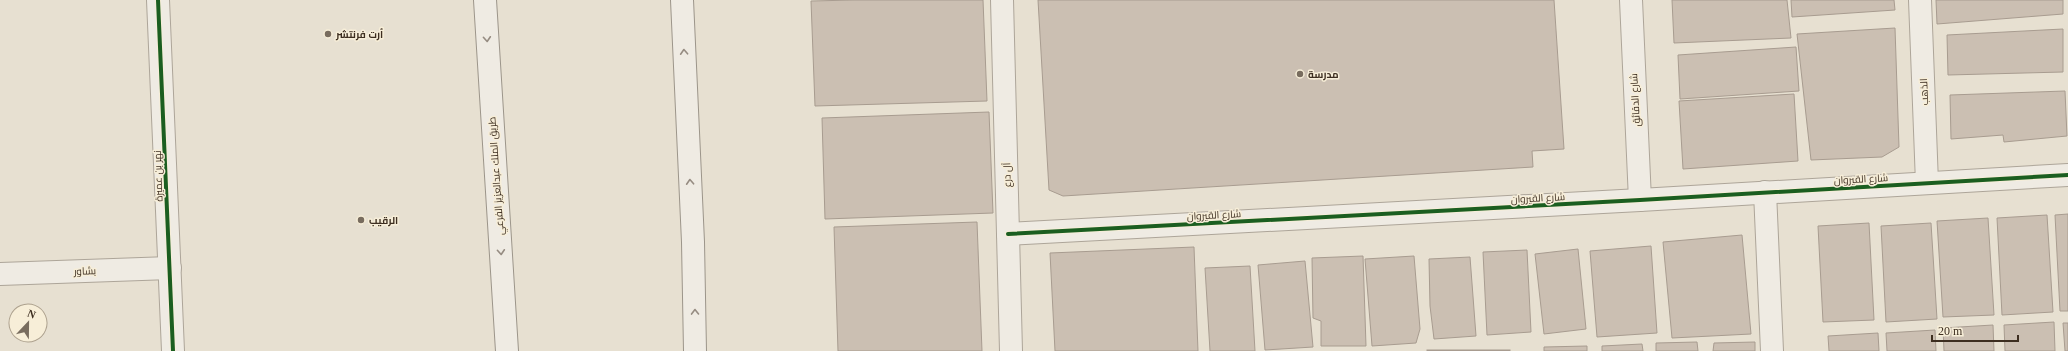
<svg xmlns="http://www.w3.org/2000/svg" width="2068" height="351" font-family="'Times New Roman',Cairo,serif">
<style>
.building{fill:#cbbfb2;stroke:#a89c90}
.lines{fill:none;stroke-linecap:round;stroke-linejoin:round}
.minor-casing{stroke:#ada599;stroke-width:24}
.secondary-casing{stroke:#9c958a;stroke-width:24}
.minor{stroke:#efebe3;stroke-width:22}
.secondary{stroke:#efebe3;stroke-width:22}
.cycleway-casing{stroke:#f7eed8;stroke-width:6}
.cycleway{stroke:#1b5e20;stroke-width:4}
.oneway{stroke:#968c82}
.poi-dot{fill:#786c5e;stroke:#f7eed8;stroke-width:1.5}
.labels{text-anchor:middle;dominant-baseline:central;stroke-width:3;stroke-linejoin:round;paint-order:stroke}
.poi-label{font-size:10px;font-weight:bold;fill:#3d2e20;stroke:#f7eed8;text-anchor:start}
.street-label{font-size:10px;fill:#3d2e20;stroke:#f7eed8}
</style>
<rect width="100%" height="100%" fill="#e7e0d1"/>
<g class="building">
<polygon points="854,0 983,0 987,101 815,106 811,1"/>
<polygon points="1038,0 1554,0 1564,149 1532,151 1533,167 1063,196 1049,190"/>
<polygon points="1672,0 1787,0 1791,38 1674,43"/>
<polygon points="1791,0 1894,0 1895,10 1792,17"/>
<polygon points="1936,0 2063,0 2063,14 1937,24"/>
<polygon points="1895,28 1899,147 1882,157 1811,160 1797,34"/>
<polygon points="2063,29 2063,72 1948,75 1947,35"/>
<polygon points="1796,47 1799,91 1680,99 1678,55"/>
<polygon points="2065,91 2067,136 2004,142 2003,135 1951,139 1950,95"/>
<polygon points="1794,94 1798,161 1683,169 1679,101"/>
<polygon points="989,112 993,213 825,219 822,118"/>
<polygon points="2068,214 2068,311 2060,311 2055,215"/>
<polygon points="2047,215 2053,312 2002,315 1997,218"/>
<polygon points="1988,218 1994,315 1943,317 1937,221"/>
<polygon points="977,222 982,351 838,351 834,227"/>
<polygon points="1869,223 1874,320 1823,322 1818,226"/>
<polygon points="1931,223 1937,319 1886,322 1881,226"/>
<polygon points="1742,235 1751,334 1672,338 1663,242"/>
<polygon points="1651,246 1657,333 1597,337 1590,251"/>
<polygon points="1194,247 1198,351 1055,351 1050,253"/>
<polygon points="1578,249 1586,329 1544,334 1535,254"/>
<polygon points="1527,250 1531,332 1487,335 1483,252"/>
<polygon points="1363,256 1366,346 1321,346 1321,321 1313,318 1312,258"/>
<polygon points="1414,256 1420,329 1416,343 1372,346 1365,259"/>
<polygon points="1470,257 1476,336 1434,339 1430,306 1429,259"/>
<polygon points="1305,261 1313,347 1265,350 1258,265"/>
<polygon points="1250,266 1255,351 1210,351 1205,268"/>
<polygon points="2054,322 2055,351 2005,351 2004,325"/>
<polygon points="2063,323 2068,323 2068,351 2065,351"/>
<polygon points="1993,325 1994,351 1944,351 1943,328"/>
<polygon points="1935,330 1936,351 1887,351 1886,333"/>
<polygon points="1878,333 1879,351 1829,351 1828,336"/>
<polygon points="1697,342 1698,351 1656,351 1656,343"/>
<polygon points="1755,342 1755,351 1713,351 1714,343"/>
<polygon points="1642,344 1643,351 1602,351 1602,346"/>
<polygon points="1587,346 1587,351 1544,351 1544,347"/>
<rect x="1427" y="350" width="83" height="1"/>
</g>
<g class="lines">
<defs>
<g id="minor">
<polyline points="158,0 173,351"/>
<polyline points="1002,0 1011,351"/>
<polyline points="1631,0 1640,200"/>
<polyline points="1920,0 1927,183"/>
<polyline points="1765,192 1772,351"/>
<polyline points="1008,234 1640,200 2068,175"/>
<polyline points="0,274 170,268"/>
</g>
<g id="secondary">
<polyline points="485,0 507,351"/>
<polyline points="682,0 693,242 695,351"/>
</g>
</defs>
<use href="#minor" class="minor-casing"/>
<use href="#secondary" class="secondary-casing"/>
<use href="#minor" class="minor"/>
<use href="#secondary" class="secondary"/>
<defs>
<g id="cycleway">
<polyline points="158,0 173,351"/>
<polyline points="1008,234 1640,200 2068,175"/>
</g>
</defs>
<use href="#cycleway" class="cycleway-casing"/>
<use href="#cycleway" class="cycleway"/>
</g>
<defs><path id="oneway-chevron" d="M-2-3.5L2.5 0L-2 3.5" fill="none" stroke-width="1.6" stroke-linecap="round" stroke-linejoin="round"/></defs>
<g class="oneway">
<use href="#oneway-chevron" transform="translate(487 39) rotate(86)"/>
<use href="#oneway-chevron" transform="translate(684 52) rotate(-93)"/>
<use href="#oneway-chevron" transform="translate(690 182) rotate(-93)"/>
<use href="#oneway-chevron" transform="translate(501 252) rotate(86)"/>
<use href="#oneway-chevron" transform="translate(695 312) rotate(-91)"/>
</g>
<g class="poi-dot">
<circle cx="328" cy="34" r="4"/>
<circle cx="1300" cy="74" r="4"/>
<circle cx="361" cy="220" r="4"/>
</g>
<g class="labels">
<g class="poi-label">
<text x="336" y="34">أرت فرنتشر</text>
<text x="1308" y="74">مدرسة</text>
<text x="369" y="220">الرقيب</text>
</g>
<g class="street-label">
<text transform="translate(1924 92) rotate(-92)">الذهب</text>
<text transform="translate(1635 100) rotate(-93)">شارع الدقائق</text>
<text transform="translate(1007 175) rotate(-91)">آل درع</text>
<text transform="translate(158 176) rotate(-92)">نهر بن عميرة</text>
<text transform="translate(496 176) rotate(-94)">طريق الملك عبدالعزيز الفرعي</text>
<text transform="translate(1861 179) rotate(-3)">شارع القيروان</text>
<text transform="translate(1538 198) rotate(-3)">شارع القيروان</text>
<text transform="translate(1214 215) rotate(-3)">شارع القيروان</text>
<text transform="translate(85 271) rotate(-2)">بشاور</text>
</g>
</g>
<g transform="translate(28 323) rotate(22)"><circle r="19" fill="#f7eed8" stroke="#ada18e"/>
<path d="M0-3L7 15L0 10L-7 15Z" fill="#786c5e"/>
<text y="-6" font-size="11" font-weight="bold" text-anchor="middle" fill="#3d2e20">N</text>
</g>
<path d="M1932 335v6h86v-6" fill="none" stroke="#3d2e20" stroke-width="2"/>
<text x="1938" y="335" font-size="12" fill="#3d2e20" stroke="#f7eed8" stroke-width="3" paint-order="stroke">20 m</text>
</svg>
